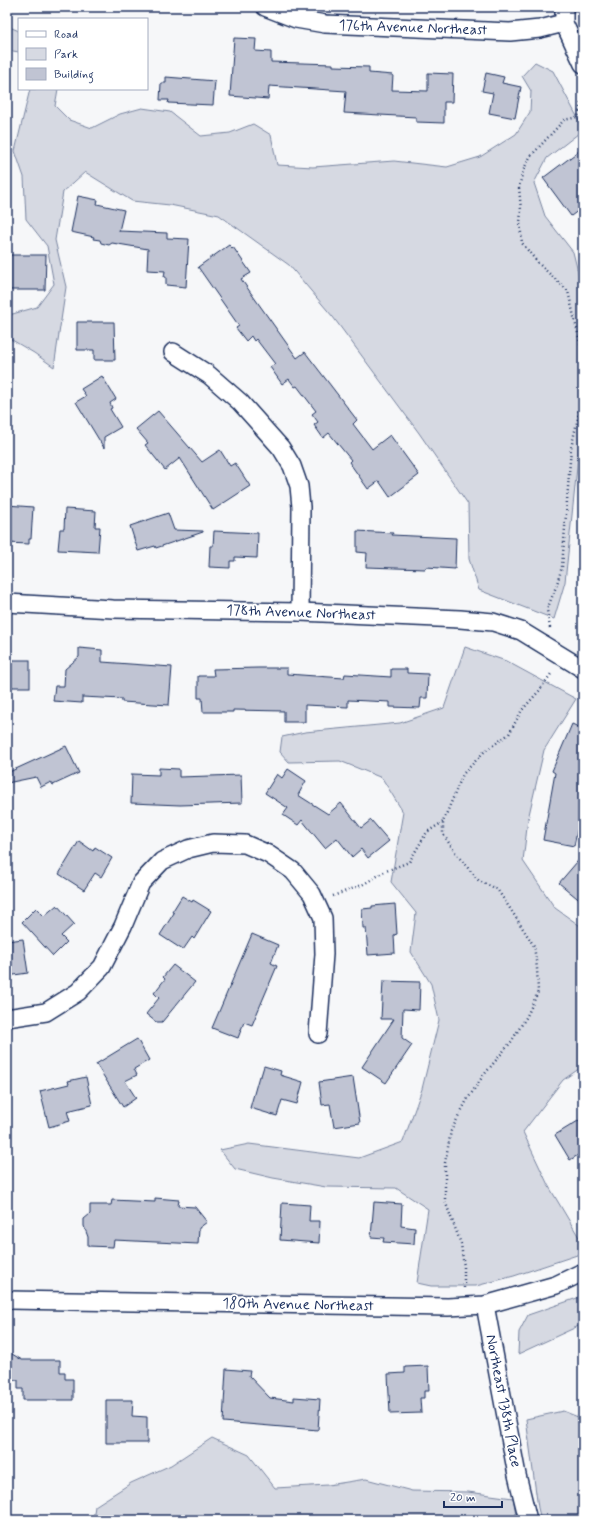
<svg xmlns="http://www.w3.org/2000/svg" width="590" height="1527" font-family="Mynerve,sans-serif">
<style>
.green{fill:#d6d9e2;stroke:#7884a0}
.building{fill:#c0c4d3;stroke:#1b2f5e}
.lines{fill:none;stroke-linecap:round;stroke-linejoin:round}
.street-casing{stroke:#1b2f5e;stroke-width:20}
.path{stroke:#1b2f5e;stroke-width:2.5;stroke-dasharray:1 3;stroke-linecap:butt}
.street{stroke:#fff;stroke-width:17}
.labels{text-anchor:middle;dominant-baseline:central;stroke-width:3.5;stroke-linejoin:round;paint-order:stroke}
.street-label{font-size:15px;fill:#1b2f5e;stroke:#fff}
</style>
<rect width="100%" height="100%" fill="#f6f7f9"/>
<filter id="ink" filterUnits="userSpaceOnUse"><feTurbulence type="fractalNoise" baseFrequency=".025" numOctaves="2"/><feDisplacementMap in="SourceGraphic" scale="8" xChannelSelector="R" yChannelSelector="G"/><feConvolveMatrix kernelMatrix="1 2 1 2 8 2 1 2 1" color-interpolation-filters="sRGB"/></filter>
<g filter="url(#ink)">
<g class="green">
<polygon points="7,26 19,31 19,52 7,50"/>
<polygon points="535,62 553,71 583,128 583,130 547,158 534,183 545,216 573,252 583,292 583,410 565,582 554,619 479,590 469,559 468,504 419,433 333,317 289,265 219,215 170,205 132,201 85,172 63,192 55,240 66,287 54,367 34,353 7,337 7,325 9,315 37,307 54,284 47,246 26,219 24,177 15,151 30,89 58,89 55,106 69,120 92,128 120,114 142,108 170,112 201,136 230,133 253,124 271,135 277,165 313,167 394,161 447,167 480,157 516,134 530,112 531,91 522,76"/>
<polygon points="465,647 506,661 576,699 544,750 528,819 523,861 555,908 583,928 583,1066 563,1080 523,1132 548,1185 583,1244 583,1253 514,1276 476,1286 431,1286 417,1283 428,1209 396,1188 326,1187 273,1178 235,1169 220,1150 249,1144 359,1158 403,1142 422,1089 439,1020 431,984 411,952 416,913 391,882 403,812 382,778 340,761 289,762 280,752 282,737 305,732 400,723 444,708"/>
<polygon points="583,1296 583,1324 518,1354 519,1332 528,1315"/>
<polygon points="563,1411 583,1419 583,1520 541,1520 538,1508 526,1419"/>
<polygon points="212,1438 249,1455 275,1488 328,1485 366,1479 412,1491 468,1492 513,1498 517,1520 93,1520 95,1506 131,1483 171,1465"/>
</g>
<g class="building">
<polygon points="234,38 256,39 255,51 271,52 271,62 333,64 333,66 369,67 369,73 393,75 392,90 428,91 428,73 453,74 452,102 444,102 444,123 416,122 416,117 344,113 346,91 269,86 268,99 230,96"/>
<polygon points="486,73 504,77 502,83 521,87 515,118 489,113 493,93 482,91"/>
<polygon points="166,77 215,81 213,105 168,103 169,100 160,100 161,83 166,83"/>
<polygon points="583,148 583,207 571,216 543,178"/>
<polygon points="78,196 98,200 97,204 124,210 119,231 167,233 167,238 189,239 186,287 166,285 166,277 164,277 165,271 147,270 148,249 112,243 109,245 101,243 100,240 93,239 94,237 71,232"/>
<polygon points="229,245 232,248 233,247 251,273 241,279 297,358 305,352 357,420 353,424 372,449 390,435 419,475 390,497 379,481 368,489 349,462 351,460 329,433 323,438 314,425 318,422 312,414 316,411 297,386 295,387 289,379 282,384 270,367 275,364 256,339 254,341 251,336 246,341 236,328 239,326 198,267"/>
<polygon points="7,255 46,255 45,290 7,290"/>
<polygon points="77,322 114,322 115,360 94,360 94,350 77,350"/>
<polygon points="102,376 116,399 110,403 112,408 110,409 121,427 104,437 104,448 76,402 86,396 81,389"/>
<polygon points="158,411 202,462 220,450 230,466 235,463 250,486 213,510 180,458 165,470 145,445 148,443 136,429"/>
<polygon points="7,505 33,507 31,539 29,539 29,544 7,543"/>
<polygon points="65,509 96,511 95,527 100,527 98,552 58,550 60,529 64,529"/>
<polygon points="168,513 174,530 203,531 203,532 156,548 155,546 138,551 130,526"/>
<polygon points="214,531 258,533 257,558 235,557 235,561 230,561 230,568 209,567 210,546 213,546"/>
<polygon points="357,531 393,533 392,535 456,538 455,569 426,567 425,569 366,567 367,553 357,552"/>
<polygon points="79,648 102,650 102,662 172,667 169,705 122,702 122,699 82,697 82,703 53,701 55,686 64,686 65,669 79,657"/>
<rect x="7" y="660" width="23" height="27"/>
<polygon points="258,668 287,668 287,674 344,678 345,674 391,677 391,669 407,669 407,673 428,674 427,698 421,698 420,708 390,707 390,702 348,700 348,707 305,705 305,722 284,722 284,711 233,710 233,712 203,712 202,698 198,698 198,676 214,676 213,669"/>
<polygon points="572,724 583,729 583,823 579,822 574,846 543,840 555,773 552,771"/>
<polygon points="66,746 79,773 53,785 51,782 41,787 36,777 7,783 7,773"/>
<polygon points="159,768 179,769 179,777 241,775 242,803 180,805 131,803 132,774 159,775"/>
<polygon points="288,769 306,781 298,795 328,814 341,803 361,828 371,820 389,841 368,858 361,849 352,857 337,838 325,848 302,820 298,825 283,815 288,808 265,793 277,774 282,778"/>
<polygon points="79,841 93,851 95,847 112,858 101,877 95,873 84,890 59,874"/>
<polygon points="583,855 583,903 559,883"/>
<polygon points="182,896 192,902 193,900 211,911 194,939 192,937 183,950 160,935 174,913 172,912"/>
<polygon points="395,904 397,934 394,935 395,953 368,955 366,928 363,928 362,909 372,908 372,906"/>
<polygon points="57,905 74,924 61,936 67,942 53,956 22,922 36,908 44,916"/>
<polygon points="252,934 278,945 271,963 277,966 252,1025 244,1022 238,1038 212,1028"/>
<polygon points="23,939 28,973 7,976 7,941"/>
<polygon points="173,965 195,982 162,1022 156,1022 146,1014 159,998 154,993 165,979 163,977"/>
<polygon points="383,981 420,982 419,1010 403,1009 402,1038 412,1045 386,1083 362,1067 394,1019 381,1019"/>
<polygon points="137,1039 149,1060 134,1069 137,1075 125,1081 136,1098 123,1107 96,1064"/>
<polygon points="264,1066 281,1071 280,1075 303,1082 297,1104 282,1100 277,1116 250,1108 259,1076 261,1076"/>
<polygon points="86,1077 92,1105 67,1111 70,1121 49,1127 40,1091 69,1084 68,1081"/>
<polygon points="353,1077 360,1123 334,1127 330,1104 322,1105 319,1082"/>
<polygon points="583,1118 583,1152 570,1160 555,1135"/>
<polygon points="155,1198 179,1200 178,1206 195,1207 207,1222 199,1228 198,1244 114,1240 113,1247 88,1246 88,1237 84,1226 84,1219 90,1214 90,1205 111,1205 112,1200 155,1202"/>
<polygon points="374,1202 402,1204 401,1226 415,1228 414,1244 383,1242 384,1238 371,1237"/>
<polygon points="282,1203 310,1205 309,1221 320,1221 319,1243 280,1240"/>
<polygon points="7,1351 22,1360 60,1360 60,1372 65,1372 65,1379 73,1379 73,1400 23,1400 23,1389 18,1389 18,1380 7,1381"/>
<polygon points="428,1366 429,1391 424,1391 424,1398 420,1398 421,1413 390,1414 388,1374 405,1373 405,1367"/>
<polygon points="226,1369 250,1371 249,1376 270,1398 294,1401 294,1397 320,1399 318,1430 223,1422"/>
<polygon points="106,1400 133,1400 132,1416 147,1417 147,1443 106,1443"/>
</g>
<g class="lines">
<defs>
<g id="street">
<polyline points="265,7 296,19 325,24 510,32 540,29 564,23"/>
<polyline points="564,7 564,23 583,64"/>
<polyline points="173,352 209,375 240,402 281,448 292,466 299,486 301,507 300,612"/>
<polyline points="7,603 113,609 300,612 460,619 493,622 521,631 583,669"/>
<polyline points="7,1018 46,1012 78,992 102,967 123,926 141,883 162,861 188,849 213,843 245,844 268,854 293,871 312,894 323,918 324,954 318,1034"/>
<polyline points="7,1300 448,1307 485,1305 556,1285 583,1272"/>
<polyline points="485,1305 517,1475 528,1520"/>
</g>
</defs>
<use href="#street" class="street-casing"/>
<g class="path">
<polyline points="581,103 578,117 564,120 530,157 523,171 519,187 521,210 520,223 522,243 538,263 568,291 583,355"/>
<polyline points="550,628 547,610 557,584 562,567 571,448 578,418 583,379"/>
<polyline points="333,896 362,885 386,871 409,862 427,832 443,822"/>
<polyline points="464,1288 464,1267 461,1244 445,1201 445,1163 451,1131 467,1100 483,1076 511,1042 527,1016 538,992 537,968 534,946 511,910 497,889 479,881 457,855 443,834 443,822 463,774 485,751 509,734 522,710 539,691 551,674"/>
</g>
<use href="#street" class="street"/>
</g>
</g>
<g class="labels">
<g class="street-label">
<text transform="translate(413 28) rotate(2)">176th Avenue Northeast</text>
<text transform="translate(301 613) rotate(2)">178th Avenue Northeast</text>
<text transform="translate(298 1305) rotate(1)">180th Avenue Northeast</text>
<text transform="translate(503 1401) rotate(79)">Northeast 138th Place</text>
</g>
</g>
<rect width="590" height="1527" fill="none" stroke="#fff" stroke-width="24"/>
<rect x="12" y="12" width="566" height="1503" fill="none" stroke="#1b2f5e" stroke-width="1.5" filter="url(#ink)"/>
<rect x="18" y="18" width="130" height="72" fill="#ffffff" stroke="#a4acbf"/>
<rect x="26" y="31" width="20" height="6" fill="#ffffff" stroke="#a4acbf"/>
<text x="54" y="38" font-size="12" fill="#1b2f5e">Road</text>
<rect x="26" y="48" width="20" height="12" fill="#d6d9e2" stroke="#a4acbf"/>
<text x="54" y="58" font-size="12" fill="#1b2f5e">Park</text>
<rect x="26" y="68" width="20" height="12" fill="#c0c4d3" stroke="#a4acbf"/>
<text x="54" y="78" font-size="12" fill="#1b2f5e">Building</text>
<path d="M444 1501v6h58v-6" fill="none" stroke="#1b2f5e" stroke-width="2"/>
<text x="450" y="1501" font-size="12" fill="#1b2f5e" stroke="#ffffff" stroke-width="3" paint-order="stroke">20 m</text>
</svg>
